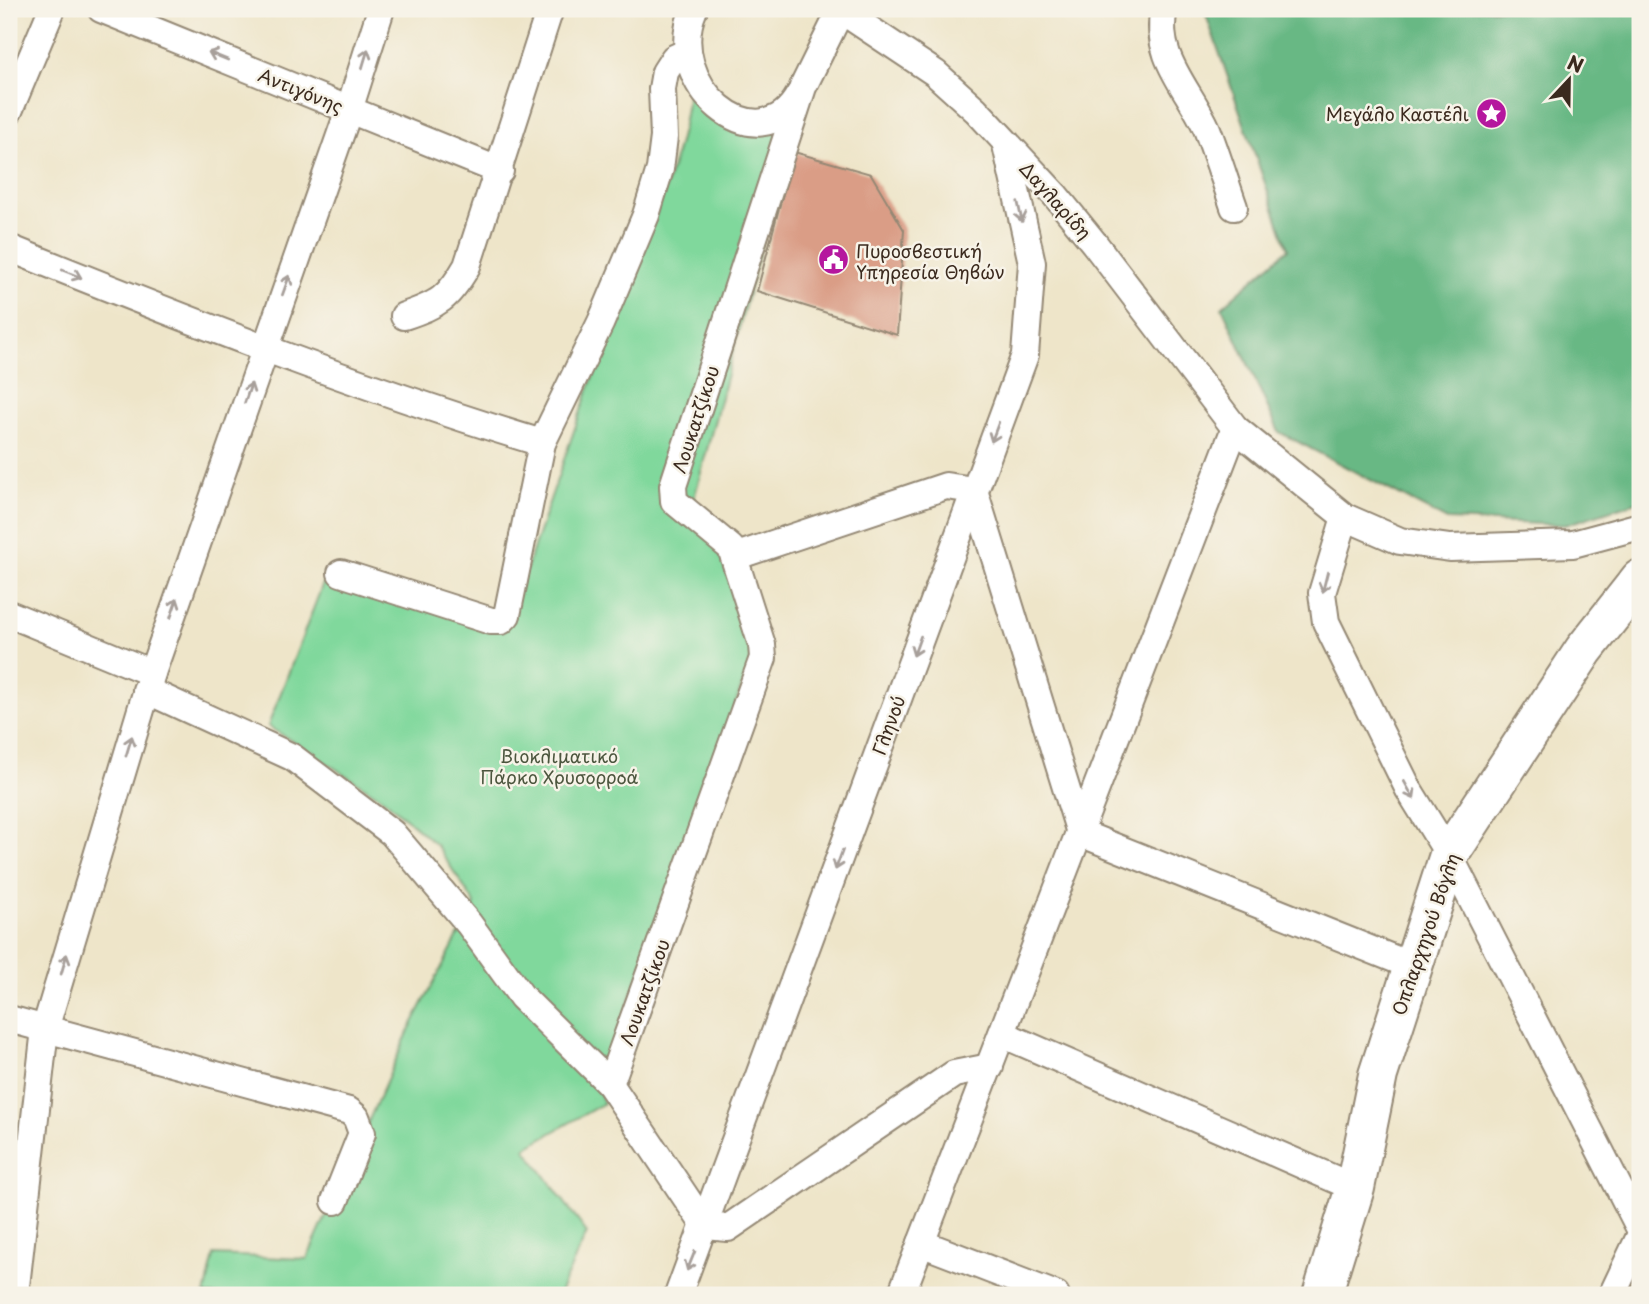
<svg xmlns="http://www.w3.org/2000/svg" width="1649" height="1304" font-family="'Playpen Sans',sans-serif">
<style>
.green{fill:#80d89c;stroke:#5e815d;stroke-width:2}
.forest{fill:#68b884;stroke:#527151;stroke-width:2}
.building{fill:#da9d86}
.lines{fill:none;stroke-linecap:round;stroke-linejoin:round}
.street-casing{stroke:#948874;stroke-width:30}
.primary-casing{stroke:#948874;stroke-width:42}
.street{stroke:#fff;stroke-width:26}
.primary{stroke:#fff;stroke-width:38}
.oneway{stroke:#a79f9a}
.labels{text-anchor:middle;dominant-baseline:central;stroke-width:5;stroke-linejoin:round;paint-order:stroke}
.street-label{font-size:18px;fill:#3b2a1e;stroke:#f7f3e8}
.poi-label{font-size:18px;fill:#3b2a1e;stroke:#f7f3e8;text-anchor:end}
.park-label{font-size:18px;fill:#4c563e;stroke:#f7f3e8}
</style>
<rect width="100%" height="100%" fill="#f7f3e8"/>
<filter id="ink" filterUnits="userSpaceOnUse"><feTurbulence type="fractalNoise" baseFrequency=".0143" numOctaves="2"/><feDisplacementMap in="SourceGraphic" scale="14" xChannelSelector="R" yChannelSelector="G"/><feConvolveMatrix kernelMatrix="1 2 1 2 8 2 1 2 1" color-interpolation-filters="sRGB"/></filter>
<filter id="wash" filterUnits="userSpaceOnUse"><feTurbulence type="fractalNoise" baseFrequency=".00686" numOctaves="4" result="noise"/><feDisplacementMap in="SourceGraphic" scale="28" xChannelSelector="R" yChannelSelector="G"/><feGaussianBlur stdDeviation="1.57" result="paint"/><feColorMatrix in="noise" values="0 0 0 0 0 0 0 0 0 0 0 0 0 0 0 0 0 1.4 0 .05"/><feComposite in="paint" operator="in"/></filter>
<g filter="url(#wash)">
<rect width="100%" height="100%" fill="#eee5c9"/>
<path class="green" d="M689 78 706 96 765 121 803 87 691 510 719 551 754 652 598 1090 604 1103 525 1148 587 1233 558 1295H205L214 1255 307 1259 410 1028 475 904 437 846 385 800 268 726 329 568 505 630C541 529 574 426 612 325 640 250 686 158 689 78Z"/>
<polygon class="forest" points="1204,9 1640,9 1640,501 1565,525 1447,520 1279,432 1222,307 1288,249"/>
<g id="blocks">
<polygon class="building" points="794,152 871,174 904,230 897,335 757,291"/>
</g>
</g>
<g filter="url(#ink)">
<use href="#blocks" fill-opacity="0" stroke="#948874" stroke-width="2"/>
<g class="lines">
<defs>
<g id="street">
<polyline points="101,9 500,171"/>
<path d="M694 9C661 84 759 167 799 95"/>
<polyline points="839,9 935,73 976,110 1055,195 1094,243 1235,428 1345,517 1400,541 1450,548 1573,544 1640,526"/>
<path d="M1164 9C1153 57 1189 88 1207 129 1217 155 1225 181 1234 207"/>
<polyline points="9,111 52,9"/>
<path d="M9 248C185 319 360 388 542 443"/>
<path d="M404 316C439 304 448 299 467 266L550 9"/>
<polyline points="1345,517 1322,593 1326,622 1409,790 1449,855 1640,1229"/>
<polyline points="734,557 946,486 974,490 1080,833 1412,966"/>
<polyline points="341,573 491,621 501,621 507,615 542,443 601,322 646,215 660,169 664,137 662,89 665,72 674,58 687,52"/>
<polyline points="9,614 152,673"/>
<polyline points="146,690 292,757 392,833 469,924 522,997 610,1084 705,1226"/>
<polyline points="9,1019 349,1111 356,1117 362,1133 335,1201"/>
<polyline points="1002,1034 1355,1188"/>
<polyline points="610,1084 763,658 762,645 731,548 674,501 673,486 803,87 841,10"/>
<polyline points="705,1226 728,1228 954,1074 990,1067"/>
<polyline points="921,1243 1056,1295"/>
<polyline points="15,1295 45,1029 152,673 349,110 381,9"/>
<polyline points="678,1295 1025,355 1032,263 1006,145"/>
<polyline points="901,1295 1235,428"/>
<polyline points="1612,1295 1640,1236"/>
</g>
<polyline id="primary" points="1322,1295 1355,1188 1378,1075 1449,855 1584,650 1640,579"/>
</defs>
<use href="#street" class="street-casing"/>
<use href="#primary" class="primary-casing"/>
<use href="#street" class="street"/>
<use href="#primary" class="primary"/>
</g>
<defs><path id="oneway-shaft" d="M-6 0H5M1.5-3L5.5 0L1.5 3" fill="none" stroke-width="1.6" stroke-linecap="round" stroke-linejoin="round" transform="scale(1.75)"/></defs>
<g class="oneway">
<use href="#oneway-shaft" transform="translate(218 56) rotate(-158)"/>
<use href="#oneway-shaft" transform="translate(365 59) rotate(-73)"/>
<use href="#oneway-shaft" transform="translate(1020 212) rotate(78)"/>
<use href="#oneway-shaft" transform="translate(72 274) rotate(22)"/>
<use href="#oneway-shaft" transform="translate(286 285) rotate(-70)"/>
<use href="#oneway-shaft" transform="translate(248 393) rotate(-71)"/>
<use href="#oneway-shaft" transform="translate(995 432) rotate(111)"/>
<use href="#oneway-shaft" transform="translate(1325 582) rotate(104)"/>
<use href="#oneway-shaft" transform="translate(174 608) rotate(-71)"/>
<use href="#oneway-shaft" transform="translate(917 646) rotate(110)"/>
<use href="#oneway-shaft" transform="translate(129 746) rotate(-73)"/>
<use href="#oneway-shaft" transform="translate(1409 790) rotate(61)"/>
<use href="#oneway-shaft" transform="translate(839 860) rotate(110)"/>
<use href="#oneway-shaft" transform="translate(64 964) rotate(-74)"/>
<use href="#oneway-shaft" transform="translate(691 1261) rotate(112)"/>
</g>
</g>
<defs>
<symbol id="sight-disc" viewBox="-11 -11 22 22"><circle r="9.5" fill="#b5179e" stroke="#f7f3e8"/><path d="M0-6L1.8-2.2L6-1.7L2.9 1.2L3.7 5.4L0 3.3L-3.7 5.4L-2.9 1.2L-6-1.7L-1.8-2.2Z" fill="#fff"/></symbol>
<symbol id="civic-disc" viewBox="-11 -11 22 22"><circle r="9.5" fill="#b5179e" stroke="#f7f3e8"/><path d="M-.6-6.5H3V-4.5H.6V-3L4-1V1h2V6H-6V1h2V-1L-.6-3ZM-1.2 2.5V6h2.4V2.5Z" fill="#fff"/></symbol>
</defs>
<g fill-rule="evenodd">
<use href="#sight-disc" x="1474" y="96" width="35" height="35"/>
<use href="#civic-disc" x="816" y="242" width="35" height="35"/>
</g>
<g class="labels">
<g class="street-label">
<text transform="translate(301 90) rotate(22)">Αντιγόνης</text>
<text transform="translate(1056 200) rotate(48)">Δαγλαρίδη</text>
<text transform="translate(695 419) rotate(-72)">Λουκατζίκου</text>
<text transform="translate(888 725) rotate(-70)">Γληνού</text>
<text transform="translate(1425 934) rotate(-71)">Οπλαρχηγού Βόγλη</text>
<text transform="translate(644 992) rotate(-70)">Λουκατζίκου</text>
</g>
<g class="poi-label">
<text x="1469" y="113">Μεγάλο Καστέλι</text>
<text x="856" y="250" text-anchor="start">Πυροσβεστική<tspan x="856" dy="21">Υπηρεσία Θηβών</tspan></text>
</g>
<g class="park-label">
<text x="559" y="755">Βιοκλιματικό<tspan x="559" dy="21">Πάρκο Χρυσορροά</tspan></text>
</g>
</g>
<rect width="1649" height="1304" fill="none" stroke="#f7f3e8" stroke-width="35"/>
<g transform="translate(1569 80) rotate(22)" stroke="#f7f3e8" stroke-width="5" paint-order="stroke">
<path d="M0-5L12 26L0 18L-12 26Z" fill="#3b2a1e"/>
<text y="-10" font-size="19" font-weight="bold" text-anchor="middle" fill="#3b2a1e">N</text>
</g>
</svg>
